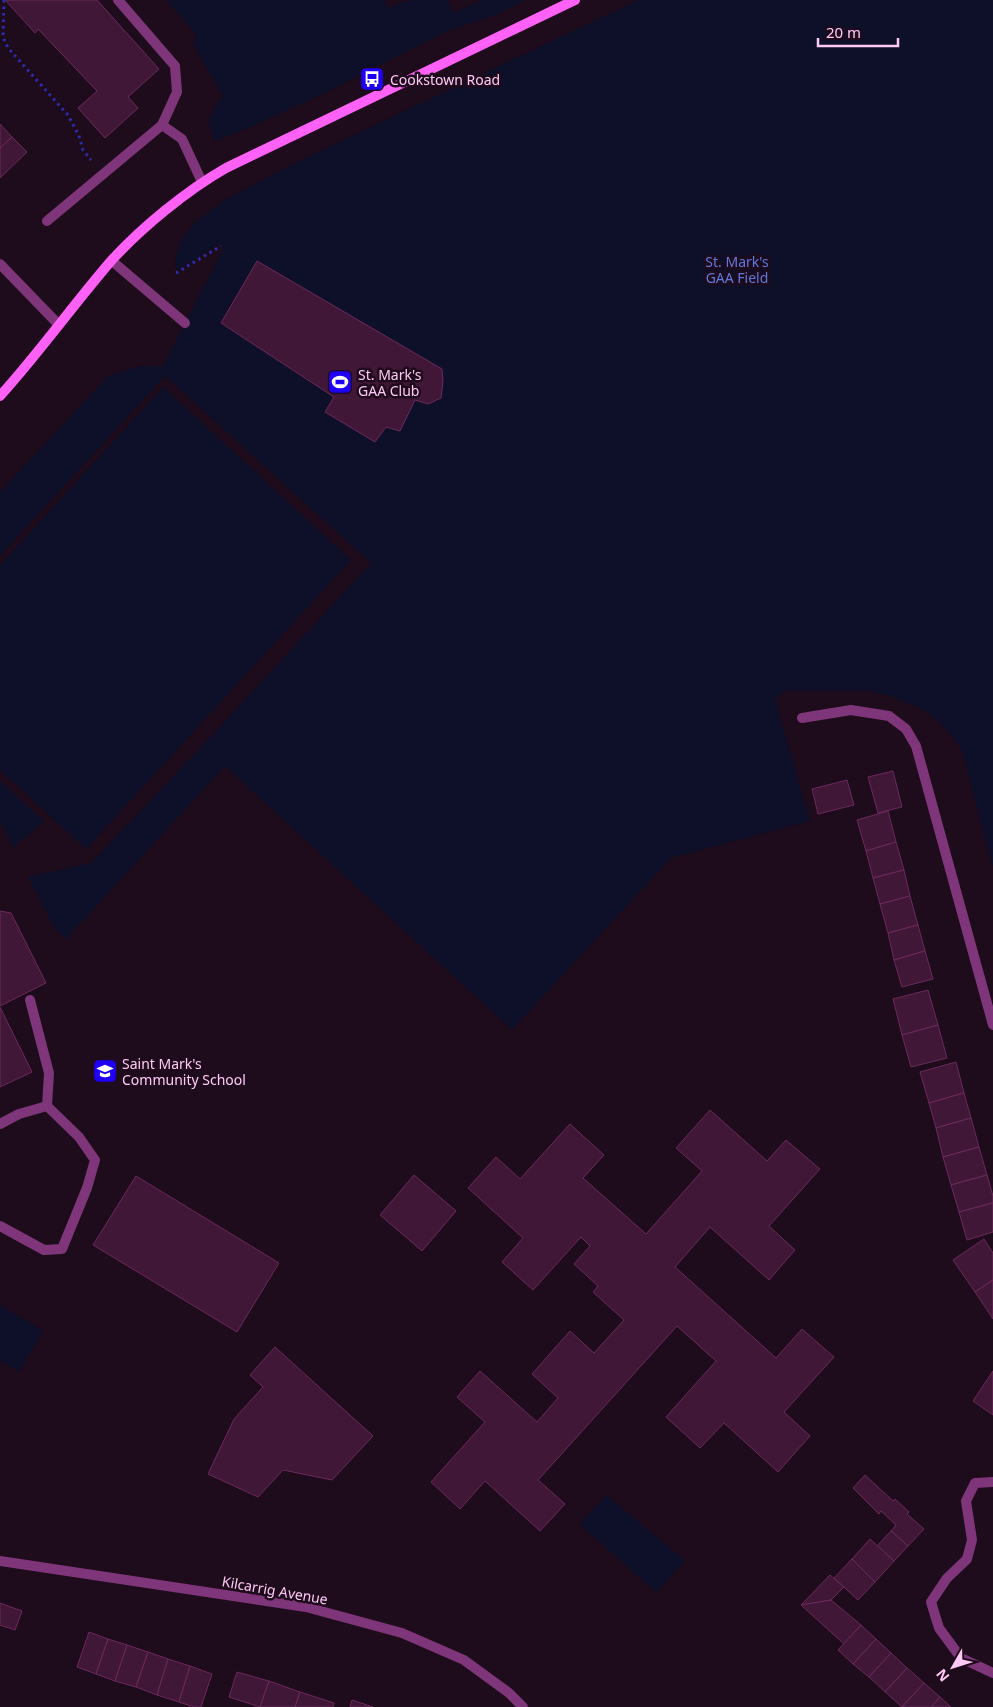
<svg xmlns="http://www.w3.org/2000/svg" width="993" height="1707" font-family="'Noto Sans',sans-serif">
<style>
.green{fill:#0e0f28}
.building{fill:#401736;stroke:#6c295d}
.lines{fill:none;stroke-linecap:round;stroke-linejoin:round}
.path{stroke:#2a2eb2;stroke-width:3;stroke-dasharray:2.5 4;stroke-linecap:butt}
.lane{stroke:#7f357a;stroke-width:10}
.street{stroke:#7f357a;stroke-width:10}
.secondary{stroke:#ff60f6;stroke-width:10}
.labels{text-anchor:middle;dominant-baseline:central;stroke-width:5;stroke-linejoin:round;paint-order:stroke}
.poi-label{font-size:14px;fill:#ffc9f7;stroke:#1e0b1b;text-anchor:start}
.park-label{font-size:14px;fill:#5c79e2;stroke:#1e0b1b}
.street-label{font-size:14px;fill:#ffc9f7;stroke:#1e0b1b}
</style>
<rect width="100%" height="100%" fill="#1e0b1b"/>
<g class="green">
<polygon points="166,0 385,0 388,8 410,0 448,0 453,13 482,0 526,0 498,14 445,32 323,94 244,130 215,141 208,122 215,107 223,96 193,44 196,34"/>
<polygon points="638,0 993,0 993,867 962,751 951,734 937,720 922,709 890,696 871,691 786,691 775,699 810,821 671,858 512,1030 225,766 66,939 55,929 28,877 91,863 203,745 371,563 165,376 0,556 0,492 108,376 140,366 163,366 223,249 219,244 177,271 175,258 182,240 193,224 225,200 291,165"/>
<polygon points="163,387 351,560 86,849 0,770 0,565"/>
<polygon points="0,781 44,821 36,829 13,847 0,821"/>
<polygon points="0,1305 43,1331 19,1372 0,1360"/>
<polygon points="607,1495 685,1561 656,1592 579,1524"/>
</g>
<g class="building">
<polygon points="7,0 97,0 159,69 128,97 138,108 105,138 78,108 97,91 38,29 35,33 6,1"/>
<polygon points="0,124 12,137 0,148"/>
<polygon points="12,137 27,152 0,178 0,148"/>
<polygon points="257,261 442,369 443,381 441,398 428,404 415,400 400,431 386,427 375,442 325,412 334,397 221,323"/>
<polygon points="893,771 902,807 878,813 868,777"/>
<polygon points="847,780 854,805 818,814 812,789"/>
<polygon points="888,811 896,842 866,851 857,820"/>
<polygon points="896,842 904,870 873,878 866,851"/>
<polygon points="904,870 910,896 880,904 873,878"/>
<polygon points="910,896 918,925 888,933 880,904"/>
<polygon points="0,911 11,913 46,983 0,1006"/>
<polygon points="918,925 925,951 894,960 888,933"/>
<polygon points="925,951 933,979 902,987 894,960"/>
<polygon points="928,990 938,1025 902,1035 893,999"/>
<polygon points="0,1007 32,1072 0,1087"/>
<polygon points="938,1025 947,1058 911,1067 902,1035"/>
<polygon points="956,1062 964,1093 929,1103 920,1072"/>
<polygon points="964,1093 971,1118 936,1128 929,1103"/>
<polygon points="710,1110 767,1161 786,1140 820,1169 769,1226 795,1250 769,1280 710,1227 675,1267 776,1358 802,1329 834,1357 784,1412 810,1436 778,1472 724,1423 700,1448 666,1417 716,1361 677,1326 538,1480 565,1504 540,1531 485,1481 460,1509 431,1482 485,1422 457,1397 480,1371 537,1422 558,1398 532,1374 570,1331 594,1353 624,1320 593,1292 598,1286 574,1264 590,1246 581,1237 533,1290 502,1262 523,1238 468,1188 496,1157 520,1179 570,1124 604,1155 583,1178 646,1234 702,1171 676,1148"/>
<polygon points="971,1118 979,1147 943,1157 936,1128"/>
<polygon points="979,1147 987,1175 951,1185 943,1157"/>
<polygon points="414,1175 456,1211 422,1251 380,1215"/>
<polygon points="987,1175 993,1196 993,1203 959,1212 951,1185"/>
<polygon points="136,1176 279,1263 237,1332 93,1245"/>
<polygon points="993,1203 993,1232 967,1240 959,1212"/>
<polygon points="984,1239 993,1253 993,1280 975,1292 953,1260"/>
<polygon points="993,1280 993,1319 975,1292"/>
<polygon points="275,1347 373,1436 332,1480 283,1470 258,1497 208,1474 234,1419 263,1387 250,1375"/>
<polygon points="993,1371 993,1415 973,1401"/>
<polygon points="865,1475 893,1501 895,1499 909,1512 907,1514 924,1529 908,1546 891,1531 896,1525 881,1511 879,1514 853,1488"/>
<polygon points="891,1531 908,1546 894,1561 877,1546"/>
<polygon points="870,1539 894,1561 875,1582 852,1559"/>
<polygon points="852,1559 875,1582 858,1600 834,1578"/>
<polygon points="830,1575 844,1587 831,1600 801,1605"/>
<polygon points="831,1600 861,1625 844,1644 801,1605"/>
<polygon points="0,1603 22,1611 15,1630 0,1625"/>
<polygon points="861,1625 876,1639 853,1664 838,1650"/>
<polygon points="89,1632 108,1639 96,1674 77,1667"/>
<polygon points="108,1639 127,1645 115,1681 96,1674"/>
<polygon points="876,1639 891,1653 869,1677 853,1664"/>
<polygon points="127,1645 148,1652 136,1687 115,1681"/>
<polygon points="148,1652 168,1659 157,1695 136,1687"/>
<polygon points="891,1653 907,1668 885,1692 869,1677"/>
<polygon points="168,1659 190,1666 179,1702 157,1695"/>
<polygon points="190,1666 212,1674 201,1707 194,1707 179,1702"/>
<polygon points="907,1668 924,1683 902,1707 885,1692"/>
<polygon points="237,1672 269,1681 260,1707 229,1697"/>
<polygon points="269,1681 300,1692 295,1707 260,1707"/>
<polygon points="924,1683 940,1697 931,1707 902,1707"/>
<polygon points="300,1692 334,1703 333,1707 295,1707"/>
<polygon points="940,1697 951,1707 931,1707"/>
<polygon points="352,1700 373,1707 350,1707"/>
</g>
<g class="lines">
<g class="path">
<polyline points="4,0 3,37 8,48 68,115 79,136 83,150 91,160"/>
<polyline points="176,273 221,246"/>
</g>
<g class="lane">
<polyline points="112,261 185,323"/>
<polyline points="30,1000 49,1073 47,1106"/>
<polyline points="0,1124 19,1114 47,1106 79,1137 95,1160 87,1188 62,1249 44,1250 0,1226"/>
</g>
<g class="street">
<polyline points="162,125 182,139 202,182"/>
<polyline points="47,221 162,125 177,92 175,66 118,0"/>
<polyline points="0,264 59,325"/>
<polyline points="802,718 851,710 889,716 906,729 916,746 993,1025"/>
<polyline points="993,1482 975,1483 966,1501 972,1540 967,1559 947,1578 931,1602 939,1628 961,1658 993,1673"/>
<polyline points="0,1561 306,1607 402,1633 464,1660 509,1693 523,1707"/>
</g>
<path class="secondary" d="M0 396C39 353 73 305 111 261 142 227 186 191 226 168L575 0"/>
</g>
<defs>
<symbol id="bus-square" viewBox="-11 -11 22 22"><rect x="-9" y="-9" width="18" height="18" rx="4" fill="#2000f4" stroke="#1e0b1b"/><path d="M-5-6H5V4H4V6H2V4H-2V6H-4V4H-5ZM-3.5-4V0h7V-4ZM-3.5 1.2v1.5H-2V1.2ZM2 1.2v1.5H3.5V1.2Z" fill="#fff"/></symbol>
<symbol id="stadium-square" viewBox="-11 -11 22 22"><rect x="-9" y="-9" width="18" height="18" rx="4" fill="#2000f4" stroke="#1e0b1b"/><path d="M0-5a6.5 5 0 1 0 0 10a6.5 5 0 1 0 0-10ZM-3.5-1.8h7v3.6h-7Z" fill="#fff"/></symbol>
<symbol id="school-square" viewBox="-11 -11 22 22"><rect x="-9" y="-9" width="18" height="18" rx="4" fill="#2000f4" stroke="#1e0b1b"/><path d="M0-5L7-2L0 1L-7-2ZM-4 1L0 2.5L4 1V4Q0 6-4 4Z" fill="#fff"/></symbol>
</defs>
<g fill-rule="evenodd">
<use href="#bus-square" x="358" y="65" width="28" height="28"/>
<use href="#stadium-square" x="326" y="368" width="28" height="28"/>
<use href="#school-square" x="91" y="1057" width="28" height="28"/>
</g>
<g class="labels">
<g class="poi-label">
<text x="390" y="79">Cookstown Road</text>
<text x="358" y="374">St. Mark's<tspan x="358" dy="16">GAA Club</tspan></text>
<text x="122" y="1063">Saint Mark's<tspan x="122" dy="16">Community School</tspan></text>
</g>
<g class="park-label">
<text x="737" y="261">St. Mark's<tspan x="737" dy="16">GAA Field</tspan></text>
</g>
<g class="street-label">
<text transform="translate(275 1590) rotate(10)">Kilcarrig Avenue</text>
</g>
</g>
<g transform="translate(953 1667) rotate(231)" stroke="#1e0b1b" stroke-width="4" paint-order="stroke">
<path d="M0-4L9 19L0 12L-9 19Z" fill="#ffc9f7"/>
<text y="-8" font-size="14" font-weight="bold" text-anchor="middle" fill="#ffc9f7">N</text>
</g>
<path d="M818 38v8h80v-8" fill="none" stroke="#ffc9f7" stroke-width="2.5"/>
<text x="826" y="38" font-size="15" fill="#ffc9f7" stroke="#1e0b1b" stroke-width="4" paint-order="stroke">20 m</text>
</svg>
